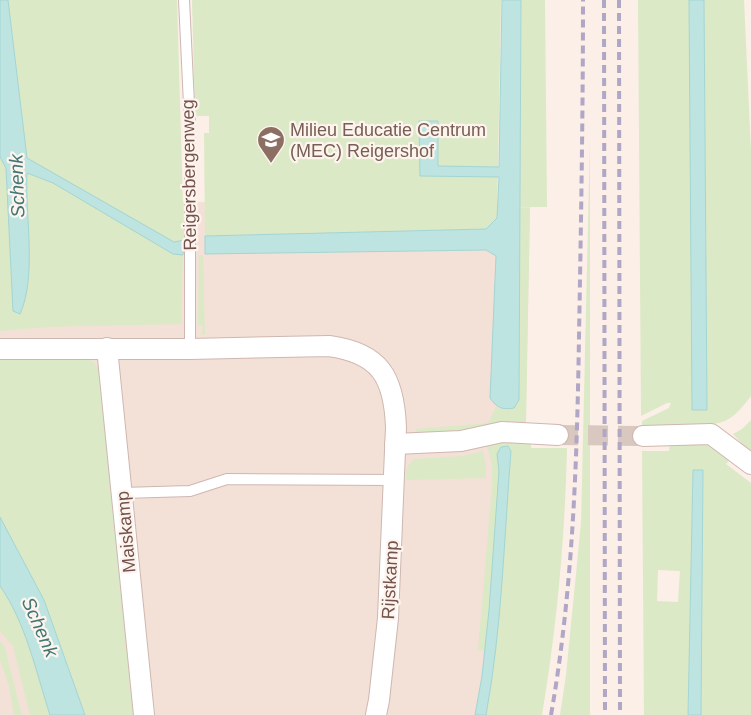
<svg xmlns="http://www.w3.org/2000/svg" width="751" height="715" font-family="Helvetica,sans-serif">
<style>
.residential{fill:#f3e0d6}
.green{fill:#dce9c6;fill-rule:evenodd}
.water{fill:#bde4e1;stroke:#a3d5d2}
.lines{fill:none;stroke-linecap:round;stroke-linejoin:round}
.minor-tunnel{stroke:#d9c8c0;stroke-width:20;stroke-dasharray:20 10;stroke-linecap:butt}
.service-casing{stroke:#cfb7b1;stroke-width:12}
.minor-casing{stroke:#cfb7b1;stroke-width:22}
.service{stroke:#fff;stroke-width:10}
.minor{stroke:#fff;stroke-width:20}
.rail{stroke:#b0a6c5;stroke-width:4;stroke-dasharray:8 5;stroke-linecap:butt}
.labels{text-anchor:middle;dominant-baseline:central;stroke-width:4.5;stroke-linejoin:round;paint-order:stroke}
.education-label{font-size:18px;fill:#785e54;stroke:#fef4ee;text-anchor:start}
.street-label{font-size:18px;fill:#74524d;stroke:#fef4ee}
.water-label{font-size:19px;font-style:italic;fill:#417876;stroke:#fef4ee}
</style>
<rect width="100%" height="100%" fill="#fbefe7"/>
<polygon class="residential" points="0,199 530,207 525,451 501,715 0,715"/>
<g class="green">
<polygon points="8,0 177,0 184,240 174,242 26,158"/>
<polygon points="192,0 501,0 497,218 486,229 205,236 204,133 209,133 209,116 195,116"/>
<polygon points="521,0 545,0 547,207 520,207"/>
<path d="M638 0H689L693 410 707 409 704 0H744L751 152V396C744 405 736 416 725 421 710 428 661 425 642 425V421L669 408 671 403H667L641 416Z"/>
<polygon points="590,139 590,715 560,715 566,675 581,523"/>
<polygon points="0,157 6,168 13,311 28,282 27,173 53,183 173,254 183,255 181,324 48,327 0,331"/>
<polygon points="520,208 530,208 526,425 450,434 416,434 416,429 488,423 496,407 505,410 519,400"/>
<polygon points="203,255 205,335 202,335 203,325 198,325 199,256"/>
<polygon points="75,356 91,360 101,371 137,715 85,715 44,600 0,517 0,359"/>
<polygon points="751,420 751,451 743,445 733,434 742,429"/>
<path d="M531 441V448H567C565 537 557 626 542 715H486L488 704 485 651 478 650 492 486V465L486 442Z"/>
<path d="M670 442H703L730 459 726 464 751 483V715H701L703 470H693L688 715H644L642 451H669ZM658 570 680 571 678 602 657 601Z"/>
<path d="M483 451 486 466V478L406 480C406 470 406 465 415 459L463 456Z"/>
<path d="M0 586C26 623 36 672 50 715H30L13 646 0 631Z"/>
<polygon points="0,641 5,647 22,715 14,715 9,686 0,660"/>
</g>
<g class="water">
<path d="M0 0H8L27 158 174 242 184 240 183 255 173 254 53 183 27 173C25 214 37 277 20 314L13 311 6 168 0 157Z"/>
<path d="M502 0H521L519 400 514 408C502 410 497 408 490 398L496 256 486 250 205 254V236L486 229 497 218 499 177 420 176 419 121H438V166L499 167Z"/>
<polygon points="689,0 704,0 707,410 692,410"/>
<path d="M508 446 511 451C504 539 502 628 486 715H475L482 676 489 610 499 471 497 454 501 447Z"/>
<polygon points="693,470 703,470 701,715 688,715"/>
<path d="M0 517 44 600 85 715H50C36 672 26 623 0 586Z"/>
</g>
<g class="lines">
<polyline class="minor-tunnel" points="558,435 643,436"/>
<defs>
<g id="service">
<polyline points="184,0 190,125 190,349"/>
<polyline points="122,493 190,491 227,479 394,480"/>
</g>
<g id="minor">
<polyline points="107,348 144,715"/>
<path d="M0 349H190L329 346C380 353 394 377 396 427L388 618 379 700 376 715"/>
<polyline points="643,436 711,434 751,464"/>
<polyline points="395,444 461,441 502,432 558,435"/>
</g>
</defs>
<use href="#service" class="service-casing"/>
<use href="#minor" class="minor-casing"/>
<use href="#service" class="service"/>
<use href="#minor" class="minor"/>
<g class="rail">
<polyline points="604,0 605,715"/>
<polyline points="619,0 620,715"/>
<path d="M551 715C573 590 577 462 579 336 581 224 583 112 583 0"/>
</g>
</g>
<defs>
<symbol id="school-pin" viewBox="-11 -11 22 30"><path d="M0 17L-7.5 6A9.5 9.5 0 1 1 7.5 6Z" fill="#8d6e63" stroke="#fef4ee"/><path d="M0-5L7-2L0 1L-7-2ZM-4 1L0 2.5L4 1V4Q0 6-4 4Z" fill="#fff"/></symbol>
</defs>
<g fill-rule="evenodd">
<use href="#school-pin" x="255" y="124" width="32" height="43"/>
</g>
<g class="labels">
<g class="education-label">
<text x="290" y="130">Milieu Educatie Centrum<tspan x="290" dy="21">(MEC) Reigershof</tspan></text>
</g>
<g class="street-label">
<text transform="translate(189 175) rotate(-91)">Reigersbergenweg</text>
<text transform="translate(126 532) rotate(-95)">Maiskamp</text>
<text transform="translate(390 580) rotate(-87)">Rijstkamp</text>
</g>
<g class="water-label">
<text transform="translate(17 186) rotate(-92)">Schenk</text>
<text transform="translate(40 627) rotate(66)">Schenk</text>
</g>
</g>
</svg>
